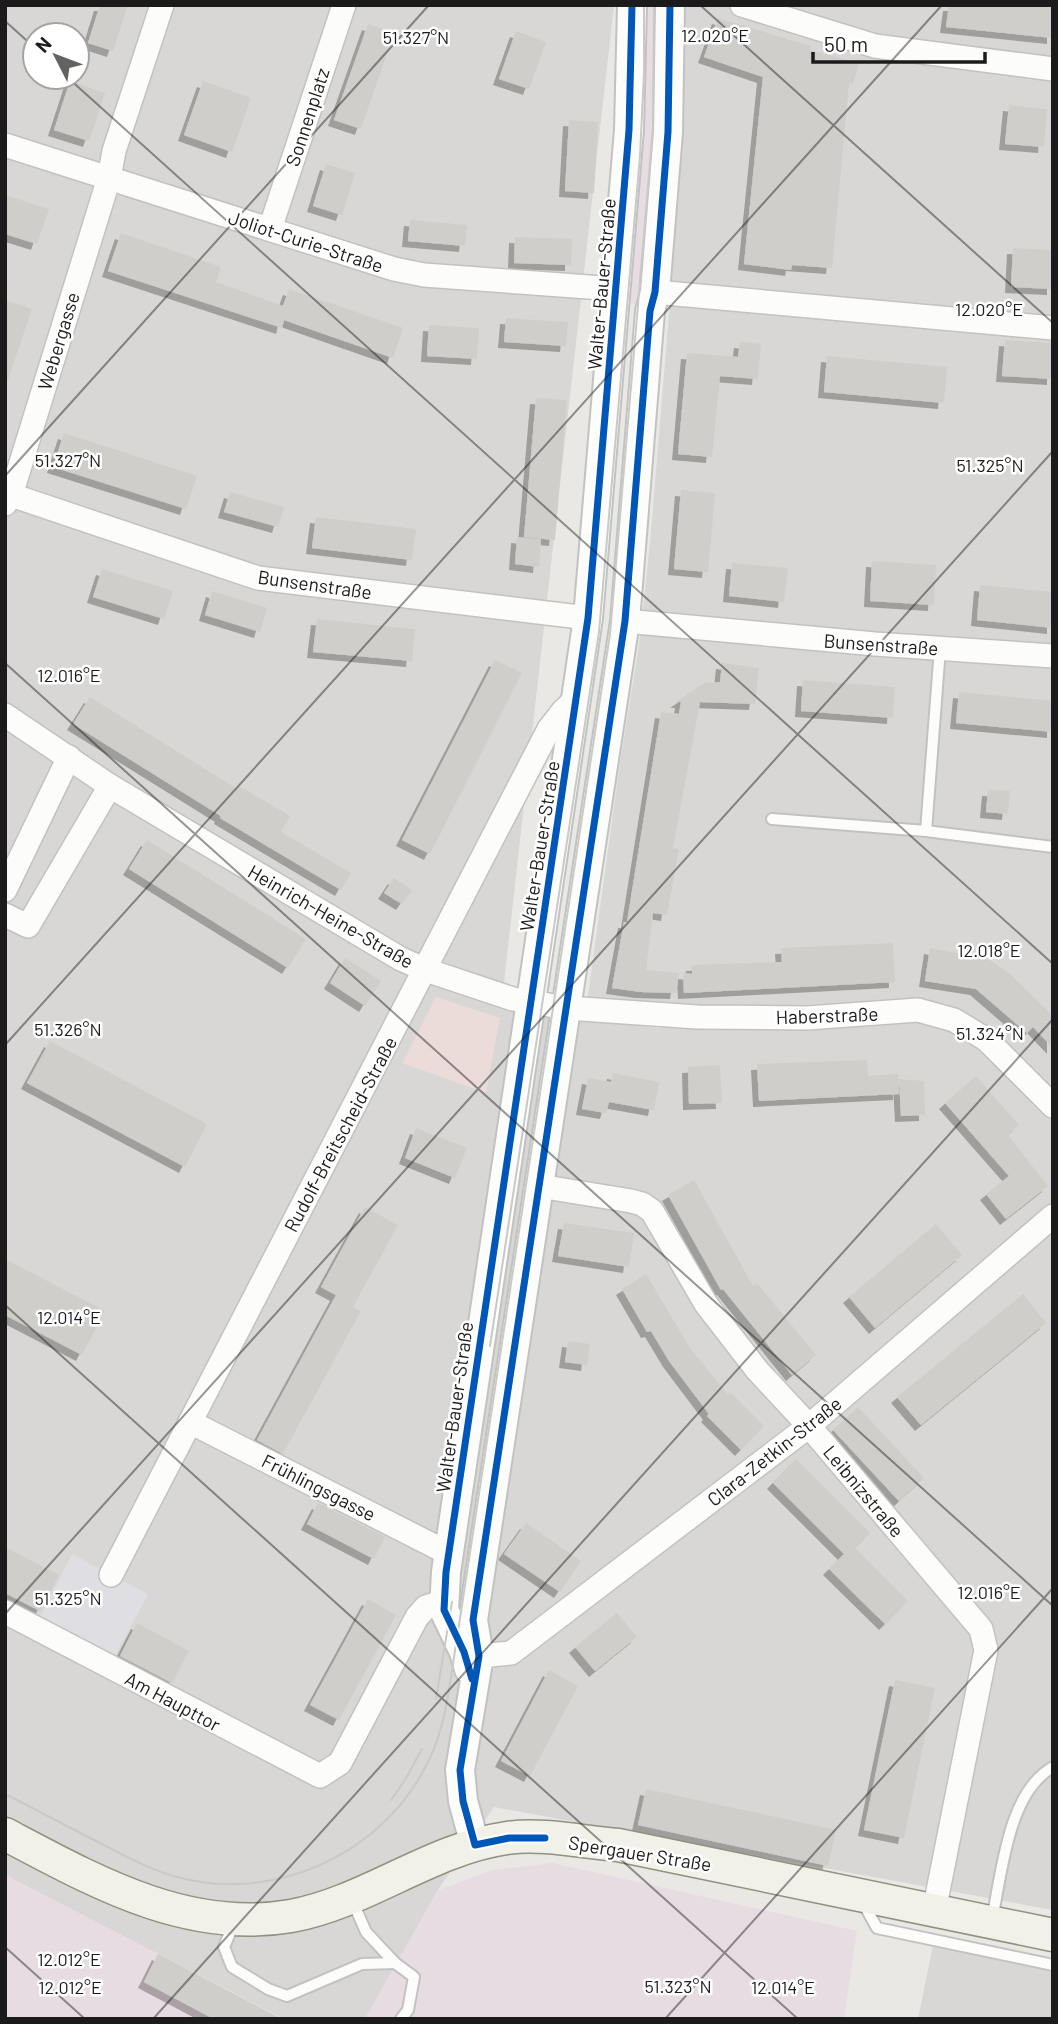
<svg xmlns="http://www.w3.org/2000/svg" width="1058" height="2024" font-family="Barlow,sans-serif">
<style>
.residential{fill:#d8d7d5;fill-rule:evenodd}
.commercial{fill:#ebdcd9}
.industrial{fill:#e7dce2}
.plaza{fill:#dfdee3}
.building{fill:#d0cecb;filter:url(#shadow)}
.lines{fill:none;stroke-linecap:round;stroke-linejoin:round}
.service-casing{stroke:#c2c2c0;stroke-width:14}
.minor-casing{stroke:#c2c2c0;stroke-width:26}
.tertiary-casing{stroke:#c2c2c0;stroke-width:32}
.secondary-casing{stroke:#8f927e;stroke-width:35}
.service{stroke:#fcfcfb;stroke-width:10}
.minor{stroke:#fcfcfb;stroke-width:23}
.tertiary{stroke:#fcfcfb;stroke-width:28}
.secondary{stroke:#f1f1e9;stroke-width:32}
.tram{stroke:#c9c9c8;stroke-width:2}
.cycleway-casing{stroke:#fff;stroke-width:11}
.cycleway{stroke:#0057b8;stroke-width:7}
.ticks{fill:none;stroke:#1b1b1b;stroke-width:2;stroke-opacity:0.45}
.labels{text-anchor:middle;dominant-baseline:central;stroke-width:5;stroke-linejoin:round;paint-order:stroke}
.street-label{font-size:19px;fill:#1b1b1b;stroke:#fff}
.ticks-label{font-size:18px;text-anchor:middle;fill:#1b1b1b;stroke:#fff;stroke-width:5;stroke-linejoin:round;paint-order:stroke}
</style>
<defs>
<filter id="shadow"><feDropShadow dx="-6" dy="6" stdDeviation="0" flood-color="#0004"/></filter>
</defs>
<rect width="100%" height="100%" fill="#e9e8e4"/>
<g class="residential">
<path d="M5 5H614L501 1009 658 1028 745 1010 587 1002 620 763 639 645 650 543 668 326 680 142 685 5H1053V1910L494 1807 438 1890 365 2019H284L5 1875ZM35 35H77V77H35Z"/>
<polygon points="933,1945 1053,1972 1053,2019 918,2019"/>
</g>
<polygon class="commercial" points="436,997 500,1018 486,1093 402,1063"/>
<g class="industrial">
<polygon points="637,5 662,5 645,305 621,303"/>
<polygon points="553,1863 857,1931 844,2019 365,2019 438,1890 493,1870"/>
<polygon points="5,1875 158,1954 284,2019 5,2019"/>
</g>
<polygon class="plaza" points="72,1554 148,1594 112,1662 37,1623"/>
<g class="building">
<polygon points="100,5 128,5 113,51 88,43"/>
<polygon points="949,5 1053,7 1053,38 946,27"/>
<polygon points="718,18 811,46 810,50 859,63 853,84 849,83 832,268 792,265 791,270 744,264 763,77 704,57"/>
<polygon points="368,24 394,33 361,129 334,120"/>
<polygon points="516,31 546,42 529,89 499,79"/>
<polygon points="70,81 105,93 89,141 54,130"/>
<polygon points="203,81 251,98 232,152 184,135"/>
<polygon points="1009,105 1047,109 1044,147 1005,144"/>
<polygon points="569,120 598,122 594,193 565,191"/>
<polygon points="326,164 355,173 342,215 313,206"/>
<polygon points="5,195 49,209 37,244 5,234"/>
<polygon points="410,220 467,225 465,246 408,241"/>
<polygon points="121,233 221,267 216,282 283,306 289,289 403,328 393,358 284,320 282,328 108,271"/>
<polygon points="515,237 572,239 571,265 514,263"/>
<polygon points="1013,248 1053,250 1053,289 1011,287"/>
<polygon points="5,300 32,309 8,380 5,379"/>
<polygon points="506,318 568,322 566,346 504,342"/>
<polygon points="429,325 479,328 477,359 427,356"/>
<polygon points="1005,340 1053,343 1053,379 1002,376"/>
<polygon points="740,342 761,344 758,379 720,376 712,457 678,454 687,353 738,357"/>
<polygon points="827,356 947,367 944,403 824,392"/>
<polygon points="536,398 567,400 555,540 524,537"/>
<polygon points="64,433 197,476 186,509 53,467"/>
<polygon points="681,490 715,493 708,572 674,569"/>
<polygon points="230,492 284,507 278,527 224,512"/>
<polygon points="316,517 416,529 412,560 312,548"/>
<polygon points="517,537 541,539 539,567 515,564"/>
<polygon points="872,561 936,565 934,605 870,601"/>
<polygon points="732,563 788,568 784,602 729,596"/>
<polygon points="102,569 173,591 164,619 93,597"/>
<polygon points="980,585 1053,592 1053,628 977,620"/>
<polygon points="212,591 267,608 260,632 205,615"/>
<polygon points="317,619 415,629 412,661 313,652"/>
<polygon points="495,660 522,673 430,854 402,840"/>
<polygon points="722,663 759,668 755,704 700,702 673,848 679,849 667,915 653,913 646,970 679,973 676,993 641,992 612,988 624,922 627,922 661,712 679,714 681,702 676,702 704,683 720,682"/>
<polygon points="803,680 895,687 893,718 801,711"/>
<polygon points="959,692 1053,701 1053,732 956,723"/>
<polygon points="90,697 237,789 239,786 290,816 281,832 351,873 341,890 220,818 221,816 73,724"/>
<polygon points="988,790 1010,791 1008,814 986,812"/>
<polygon points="147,840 306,939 288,968 129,869"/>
<polygon points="394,878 412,890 402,904 384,893"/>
<polygon points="893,943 895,982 684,993 683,973 692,974 692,965 782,962 781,948"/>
<polygon points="930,948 988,959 1009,973 1053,1016 1053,1048 1033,1027 1027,1033 976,989 925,981"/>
<polygon points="345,958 381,981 365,1006 330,983"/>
<polygon points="50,1041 207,1124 185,1167 27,1083"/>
<polygon points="867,1060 868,1076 898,1074 899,1094 759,1101 757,1064"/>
<polygon points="720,1065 722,1103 689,1104 688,1067"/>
<polygon points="613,1073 659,1082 654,1110 609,1102 606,1113 582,1109 588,1078 611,1082"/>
<polygon points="976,1076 1019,1125 1008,1135 1048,1186 1006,1219 986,1194 1009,1176 945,1103"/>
<polygon points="899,1079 924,1081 925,1115 901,1116"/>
<polygon points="416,1128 467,1148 455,1178 405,1158"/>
<polygon points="694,1180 753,1286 757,1283 816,1355 792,1375 723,1289 721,1290 668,1195"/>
<polygon points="365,1207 398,1225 353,1307 361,1311 283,1454 257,1440 336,1295 321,1287"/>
<polygon points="564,1223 634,1233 629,1267 558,1256"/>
<polygon points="936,1224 962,1255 875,1328 849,1297"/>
<polygon points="5,1259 105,1311 82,1355 5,1315"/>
<polygon points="646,1274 690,1348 728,1395 731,1393 764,1426 741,1450 707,1416 709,1414 669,1361 651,1331 647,1332 622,1289"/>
<polygon points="1023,1294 1046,1323 921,1425 897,1397"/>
<polygon points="568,1341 590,1344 587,1365 565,1362"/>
<polygon points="858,1407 924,1478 899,1501 833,1430"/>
<polygon points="796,1459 870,1533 855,1548 908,1601 885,1624 829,1569 844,1554 773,1483"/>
<polygon points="318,1503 385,1537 374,1559 307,1524"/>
<polygon points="526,1523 581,1561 560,1592 504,1554"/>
<polygon points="5,1547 59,1575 40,1611 5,1593"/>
<polygon points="368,1599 396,1615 339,1720 310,1705"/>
<polygon points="617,1613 637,1637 595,1671 575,1647"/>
<polygon points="137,1623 189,1651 172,1683 120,1656"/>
<polygon points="549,1670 578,1686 530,1776 501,1761"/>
<polygon points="895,1680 935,1688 904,1838 864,1830"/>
<polygon points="646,1789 836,1830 828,1866 638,1825"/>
<polygon points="158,1954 282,2019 214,2019 144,1982"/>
</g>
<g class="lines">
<defs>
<g id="service">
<polyline points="772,819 926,831 940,648"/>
<polyline points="926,831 1053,847"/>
<polyline points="352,1900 366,1932 395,1963 414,1977 408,2010 401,2019"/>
<polyline points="862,1901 877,1928 1053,1965"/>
<path d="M992 1919C1002 1872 1008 1792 1053 1767"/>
<polyline points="234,1923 224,1947 232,1967 268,1989 287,1996 362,1964 395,1963"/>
</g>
<g id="minor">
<polyline points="742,5 875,46 1053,69"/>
<polyline points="5,145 394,269 424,275 616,289"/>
<polyline points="270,229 344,5"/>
<polyline points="655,292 1053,328"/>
<polyline points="11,495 258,578 588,618"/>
<polyline points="5,504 11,495 109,178 114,151 162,5"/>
<polyline points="625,621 875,644 1053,656"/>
<polyline points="5,715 110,786 401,959 426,970 513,999 567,1008 697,1017 807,1018 918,1010 954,1020 987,1040 1053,1106"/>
<polyline points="5,890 69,757"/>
<polyline points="5,915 28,926 110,786"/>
<polyline points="539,1186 631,1201 642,1204 652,1211 706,1304 757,1370 809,1426 981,1629 986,1650 934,1911"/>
<polyline points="190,1422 448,1553"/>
<polyline points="111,1575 549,729 563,711 577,698"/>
<polyline points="5,1612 320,1776 340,1763 417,1617 426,1607 445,1601"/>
<polyline points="479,1656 511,1653 809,1426 1053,1216"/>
</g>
<g id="tertiary">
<polyline points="469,1669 464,1652 444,1610 446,1572 588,618 629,130 632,5"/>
<polyline points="475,1845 463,1801 460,1770 479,1656 473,1620 625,621 650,311 655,292 668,132 670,5"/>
</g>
<path id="secondary" d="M5 1834C94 1881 187 1934 291 1916 367 1902 430 1849 507 1838 542 1833 582 1842 618 1845L1053 1935"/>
</defs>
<use href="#service" class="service-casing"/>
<use href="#minor" class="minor-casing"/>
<use href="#tertiary" class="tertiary-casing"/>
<use href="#secondary" class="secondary-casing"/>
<use href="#service" class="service"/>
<use href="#minor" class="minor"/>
<use href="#tertiary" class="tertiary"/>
<use href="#secondary" class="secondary"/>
<g class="tram">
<polyline points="490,1346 599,632 640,156 644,73 644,5"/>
<polyline points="436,1699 452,1602"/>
<path d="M5 1794C37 1810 68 1827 100 1843 125 1856 150 1870 177 1877 275 1904 384 1853 428 1762 447 1724 450 1680 457 1638L610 634 653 128 654 5"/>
<polyline points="391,1800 405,1780 422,1749"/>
</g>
<defs>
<g id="cycleway">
<polyline points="472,1679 464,1652 444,1610 446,1572 588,618 629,130 632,5"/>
<polyline points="545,1838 509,1838 475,1845 463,1801 460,1770 479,1656 473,1620 625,621 650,311 655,292 668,132 670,5"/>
</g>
</defs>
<use href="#cycleway" class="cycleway-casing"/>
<use href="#cycleway" class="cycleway"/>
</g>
<path class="ticks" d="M700 5 1053 323M5 21 35 48M67 77 1053 964M5 476 429 5M5 663 1053 1606M5 1045 942 5M5 1305 798 2019M5 1614 1053 451M5 1947 85 2019M153 2019 1053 1019M665 2019 1053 1588"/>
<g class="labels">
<g class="street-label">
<text transform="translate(307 117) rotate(-72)">Sonnenplatz</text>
<text transform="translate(306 241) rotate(18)">Joliot-Curie-Straße</text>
<text transform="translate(601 284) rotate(-85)">Walter-Bauer-Straße</text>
<text transform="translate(58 341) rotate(-73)">Webergasse</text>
<text transform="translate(315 584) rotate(8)">Bunsenstraße</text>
<text transform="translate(881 644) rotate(4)">Bunsenstraße</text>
<text transform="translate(539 846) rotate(-81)">Walter-Bauer-Straße</text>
<text transform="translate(331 916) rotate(30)">Heinrich-Heine-Straße</text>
<text transform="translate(827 1015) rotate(-2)">Haberstraße</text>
<text transform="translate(340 1134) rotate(-62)">Rudolf-Breitscheid-Straße</text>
<text transform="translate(454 1407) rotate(-82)">Walter-Bauer-Straße</text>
<text transform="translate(774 1451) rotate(-38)">Clara-Zetkin-Straße</text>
<text transform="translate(319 1487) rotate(27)">Frühlingsgasse</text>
<text transform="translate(864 1491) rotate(50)">Leibnizstraße</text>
<text transform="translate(173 1701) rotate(28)">Am Haupttor</text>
<text transform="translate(640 1853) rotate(9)">Spergauer Straße</text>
</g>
</g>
<g class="ticks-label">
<text x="715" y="42">12.020°E</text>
<text x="416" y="44">51.327°N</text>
<text x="989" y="316">12.020°E</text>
<text x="68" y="467">51.327°N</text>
<text x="990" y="472">51.325°N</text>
<text x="69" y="682">12.016°E</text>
<text x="989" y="957">12.018°E</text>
<text x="68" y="1036">51.326°N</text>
<text x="990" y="1040">51.324°N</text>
<text x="69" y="1324">12.014°E</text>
<text x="989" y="1599">12.016°E</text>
<text x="68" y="1605">51.325°N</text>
<text x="69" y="1966">12.012°E</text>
<text x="678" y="1993">51.323°N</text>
<text x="70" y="1994">12.012°E</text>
<text x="783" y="1994">12.014°E</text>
</g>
<rect width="1058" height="2024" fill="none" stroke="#1b1b1b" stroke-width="14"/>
<g transform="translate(56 56) rotate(312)"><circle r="33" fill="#ffffff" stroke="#a4a4a4" stroke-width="2"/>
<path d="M0-5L12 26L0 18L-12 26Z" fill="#636361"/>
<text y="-10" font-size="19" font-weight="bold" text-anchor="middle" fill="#1b1b1b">N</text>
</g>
<path d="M813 52v10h172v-10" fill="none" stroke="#1b1b1b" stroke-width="3.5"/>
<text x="824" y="52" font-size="21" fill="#1b1b1b" stroke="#ffffff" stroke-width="5" paint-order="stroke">50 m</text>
</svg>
